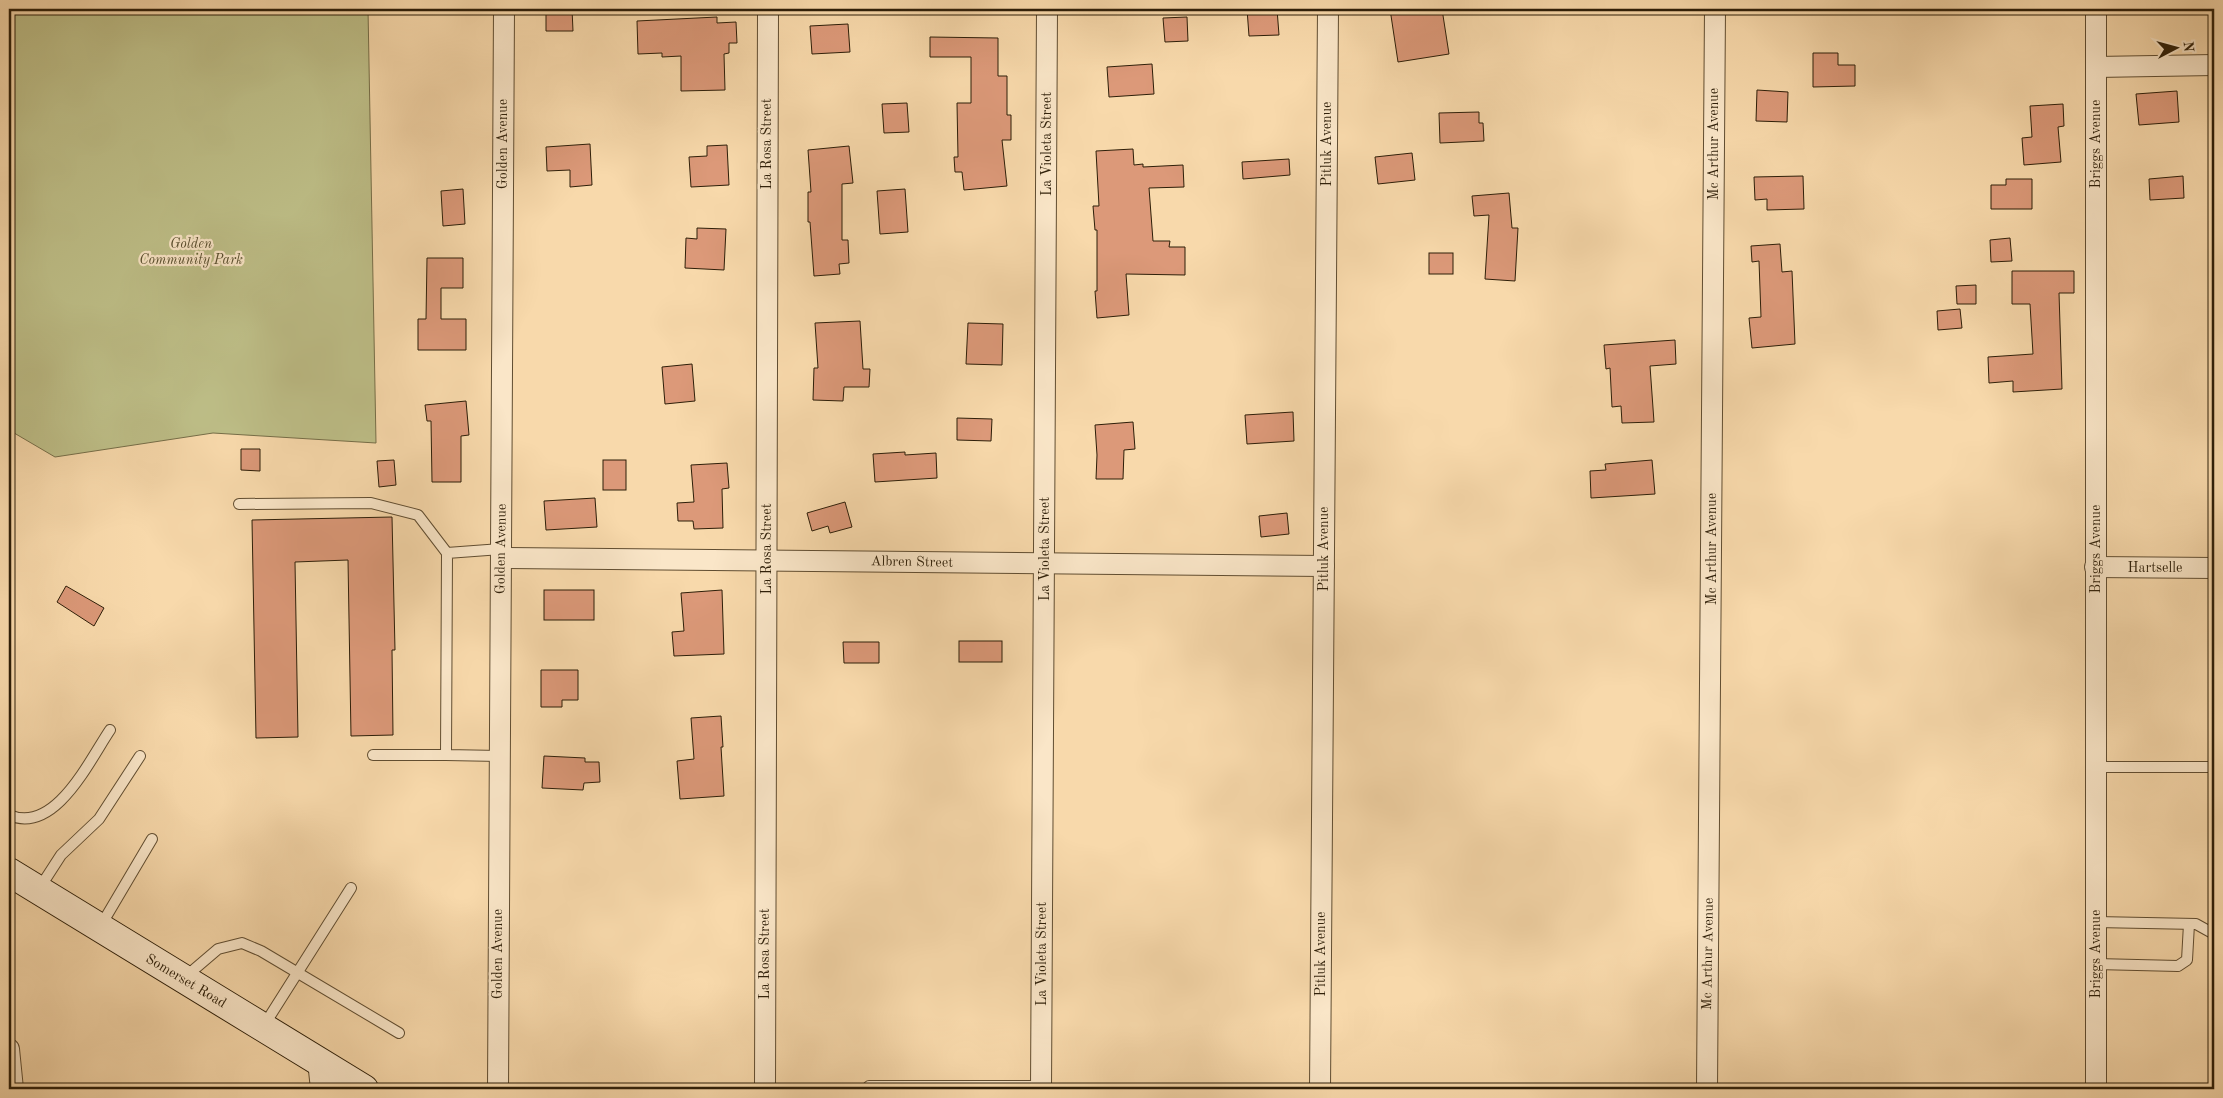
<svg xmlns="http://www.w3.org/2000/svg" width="2223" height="1098" font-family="'Old Standard TT',serif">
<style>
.green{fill:#bebf88;stroke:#766e48}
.building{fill:#dc9979;stroke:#2d1e08}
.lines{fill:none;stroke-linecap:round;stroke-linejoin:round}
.lane-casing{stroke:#604d31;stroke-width:12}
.street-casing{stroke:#604d31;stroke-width:22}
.secondary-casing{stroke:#2d1e08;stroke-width:30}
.lane{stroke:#fae6c8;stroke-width:10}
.street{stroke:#fae6c8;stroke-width:20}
.secondary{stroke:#fae6c8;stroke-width:28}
.labels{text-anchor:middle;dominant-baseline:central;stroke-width:4.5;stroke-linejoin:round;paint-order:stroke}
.street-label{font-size:14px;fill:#2d1e08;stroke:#fae6c8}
.park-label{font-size:14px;font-style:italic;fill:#584e2e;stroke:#fae6c8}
</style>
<rect width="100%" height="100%" fill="#f8d9ab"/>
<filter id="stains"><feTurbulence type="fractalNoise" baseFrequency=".004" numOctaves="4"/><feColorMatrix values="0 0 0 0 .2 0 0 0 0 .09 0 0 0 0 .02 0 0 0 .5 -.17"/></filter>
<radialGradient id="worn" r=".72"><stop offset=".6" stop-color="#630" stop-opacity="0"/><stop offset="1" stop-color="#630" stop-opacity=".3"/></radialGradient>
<polygon class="green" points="9,9 368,9 376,443 213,433 55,457 9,430"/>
<g class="building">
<polygon points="546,9 572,9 573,31 546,31"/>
<polygon points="1247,9 1277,9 1279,35 1249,36"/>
<polygon points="1390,9 1442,9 1449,54 1398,62"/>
<polygon points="717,17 717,23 736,22 737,43 729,43 729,53 724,54 725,90 681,91 681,56 662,57 662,53 638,54 637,21"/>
<polygon points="1187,17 1188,41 1165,42 1163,18"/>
<polygon points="848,24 850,52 812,54 810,26"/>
<polygon points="930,37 998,38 998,76 1007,76 1007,115 1011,115 1011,140 1002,140 1007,186 964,190 962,172 955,172 954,157 958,157 957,103 971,103 971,57 930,57"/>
<polygon points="1813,53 1838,53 1838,65 1855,65 1855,86 1813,87"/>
<polygon points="1152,64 1154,94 1109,97 1107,67"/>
<polygon points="1757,90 1788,92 1787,122 1756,121"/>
<polygon points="2177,91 2179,122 2139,125 2136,94"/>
<polygon points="907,103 909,132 884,133 882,104"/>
<polygon points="2063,104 2064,126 2058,127 2061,162 2024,165 2022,138 2032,137 2030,106"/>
<polygon points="1479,112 1479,123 1483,123 1484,141 1440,143 1439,113"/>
<polygon points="590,144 592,185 570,187 570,170 547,171 546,147"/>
<polygon points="727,145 729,185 691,187 689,157 707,156 707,146"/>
<polygon points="849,146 853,183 842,184 842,240 848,240 849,263 839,264 840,274 814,276 810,222 808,222 808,192 811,192 808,150"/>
<polygon points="1133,149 1134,165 1143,164 1143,167 1183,165 1184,187 1149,188 1153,241 1170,241 1169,247 1185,247 1185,275 1126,274 1129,315 1097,318 1095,291 1097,291 1097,230 1095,230 1093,206 1099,206 1096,151"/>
<polygon points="1412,153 1415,180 1378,184 1375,157"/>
<polygon points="1289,159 1290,175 1243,179 1242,162"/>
<polygon points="1803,176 1804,209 1767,210 1767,199 1755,200 1754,177"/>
<polygon points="2183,176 2184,198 2150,200 2149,179"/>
<polygon points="2006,179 2032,179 2032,209 1991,209 1991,185 2006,185"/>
<polygon points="463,189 465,224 443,226 441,191"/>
<polygon points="905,189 908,232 880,234 877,191"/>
<polygon points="1509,193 1512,228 1518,228 1515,281 1485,279 1489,215 1474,216 1472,196"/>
<polygon points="697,228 726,229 724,270 685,268 686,238 697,239"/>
<polygon points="2010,238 2012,261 1991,262 1990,240"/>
<polygon points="1780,244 1782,272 1792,271 1795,344 1752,348 1749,318 1761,317 1759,261 1752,262 1751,246"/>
<rect x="1429" y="253" width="24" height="21"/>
<polygon points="427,258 463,258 463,288 441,288 441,319 466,319 466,350 418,350 418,319 426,319"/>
<polygon points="2012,271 2074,271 2074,293 2059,293 2062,389 2013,392 2013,381 1989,383 1988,357 2033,354 2030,304 2012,304"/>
<polygon points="1976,285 1976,304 1957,304 1956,286"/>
<polygon points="1960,309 1962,328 1938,330 1937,311"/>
<polygon points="860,321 863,369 870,369 869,387 844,387 843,401 813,400 814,368 818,368 815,323"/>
<polygon points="968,323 1003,324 1002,365 966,364"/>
<polygon points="1675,340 1676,364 1650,366 1654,422 1622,423 1621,406 1612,407 1610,368 1606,369 1604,345"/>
<polygon points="692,364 695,401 665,404 662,367"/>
<polygon points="466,401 469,435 461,436 461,482 432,482 431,421 427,421 425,405"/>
<polygon points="1293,412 1294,441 1247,444 1245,415"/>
<polygon points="957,418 992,419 991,441 957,440"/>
<polygon points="1133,422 1135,449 1124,450 1123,479 1096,479 1097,455 1095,425"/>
<polygon points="241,449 260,449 260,471 241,470"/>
<polygon points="905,452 905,455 936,453 937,478 875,482 873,454"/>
<polygon points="394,460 396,485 379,487 377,461"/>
<rect x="603" y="460" width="23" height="30"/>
<polygon points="1652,460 1655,494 1591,498 1590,471 1606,470 1605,464"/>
<polygon points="727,463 729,488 722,489 723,528 694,529 693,521 678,521 677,503 694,502 691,465"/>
<polygon points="595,498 597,527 546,530 544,501"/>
<polygon points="845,502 852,527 830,533 828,526 812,531 807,513"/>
<polygon points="1287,513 1289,534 1261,537 1259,516"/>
<polygon points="392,517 395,650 392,650 393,735 351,736 348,560 295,562 298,737 256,738 252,520"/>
<polygon points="66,586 104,608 94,626 57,602"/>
<rect x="544" y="590" width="50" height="30"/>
<polygon points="722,590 724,654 674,656 672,632 684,631 681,593"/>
<rect x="959" y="641" width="43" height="21"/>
<polygon points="843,642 879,642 879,663 844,663"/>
<polygon points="541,670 578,670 578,700 562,700 562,707 541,707"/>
<polygon points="721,716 723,747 721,747 724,796 680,799 677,761 694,759 691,718"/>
<polygon points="544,756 585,758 585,762 599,762 600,782 584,783 583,790 542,788"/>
</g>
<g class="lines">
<defs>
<g id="lane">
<polyline points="239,504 371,503 418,515 447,553"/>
<polyline points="373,755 446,755"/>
<polyline points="500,756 446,755 447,553 501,549"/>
<polyline points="2095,767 2214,767"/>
<path d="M9 815C55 835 89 761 110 730"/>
<polyline points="39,889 61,855 99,819 140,756"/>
<polyline points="2096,922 2196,924 2214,934"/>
<polyline points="100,927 152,839"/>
<polyline points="2096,964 2178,966 2187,960 2189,924"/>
<polyline points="184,978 218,949 242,943 261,951 399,1033"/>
<polyline points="263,1027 351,888"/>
<polyline points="866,1089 869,1086 1041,1086"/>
</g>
<g id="street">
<polyline points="2096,67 2214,65"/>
<polyline points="501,558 1324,566"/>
<polyline points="2095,567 2214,568"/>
<polyline points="9,1049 13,1089"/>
<polyline points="318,1061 321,1089"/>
<polyline points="498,1089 504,9"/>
<polyline points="765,1089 768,9"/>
<polyline points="1041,1089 1047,9"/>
<polyline points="1320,1089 1328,9"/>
<polyline points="1707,1089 1715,9"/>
<polyline points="2096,1089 2096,9"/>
</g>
<polyline id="secondary" points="9,872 364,1089"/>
</defs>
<use href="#lane" class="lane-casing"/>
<use href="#street" class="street-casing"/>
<use href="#secondary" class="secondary-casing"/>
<use href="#lane" class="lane"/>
<use href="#street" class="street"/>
<use href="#secondary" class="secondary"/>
</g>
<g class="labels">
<g class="street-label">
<text transform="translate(503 144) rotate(-90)">Golden Avenue</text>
<text transform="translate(767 144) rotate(-90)">La Rosa Street</text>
<text transform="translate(1047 144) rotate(-90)">La Violeta Street</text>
<text transform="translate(1327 144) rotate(-90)">Pitluk Avenue</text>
<text transform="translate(1714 144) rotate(-90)">Mc Arthur Avenue</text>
<text transform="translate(2096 144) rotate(-90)">Briggs Avenue</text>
<text transform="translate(501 549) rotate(-89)">Golden Avenue</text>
<text transform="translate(767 549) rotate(-90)">La Rosa Street</text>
<text transform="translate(1045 549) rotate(-90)">La Violeta Street</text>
<text transform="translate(1324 549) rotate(-90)">Pitluk Avenue</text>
<text transform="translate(1712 549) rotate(-90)">Mc Arthur Avenue</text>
<text transform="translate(2096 549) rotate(-90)">Briggs Avenue</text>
<text transform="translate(912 562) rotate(1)">Albren Street</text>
<text x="2155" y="568">Hartselle</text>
<text transform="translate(498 954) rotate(-90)">Golden Avenue</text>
<text transform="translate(765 954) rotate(-90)">La Rosa Street</text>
<text transform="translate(1042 954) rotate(-90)">La Violeta Street</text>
<text transform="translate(1321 954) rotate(-90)">Pitluk Avenue</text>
<text transform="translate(1708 954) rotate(-89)">Mc Arthur Avenue</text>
<text transform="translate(2096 954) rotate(-90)">Briggs Avenue</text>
<text transform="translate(186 981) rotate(31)">Somerset Road</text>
</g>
<g class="park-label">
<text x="191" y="244">Golden<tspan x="191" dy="16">Community Park</tspan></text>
</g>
</g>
<rect width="2223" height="1098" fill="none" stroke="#f8d9ab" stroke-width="30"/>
<rect x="10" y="10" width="2203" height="1078" fill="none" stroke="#2d1e08" stroke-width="2.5"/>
<rect x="15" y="15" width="2193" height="1068" fill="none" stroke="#2d1e08"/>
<g transform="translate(2176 48) rotate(84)" stroke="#fae6c8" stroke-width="4" paint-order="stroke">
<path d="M0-4L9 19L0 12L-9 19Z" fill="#2d1e08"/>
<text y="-8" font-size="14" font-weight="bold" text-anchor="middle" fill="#2d1e08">N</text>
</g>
<rect width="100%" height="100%" filter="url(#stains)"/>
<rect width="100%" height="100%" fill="url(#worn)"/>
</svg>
